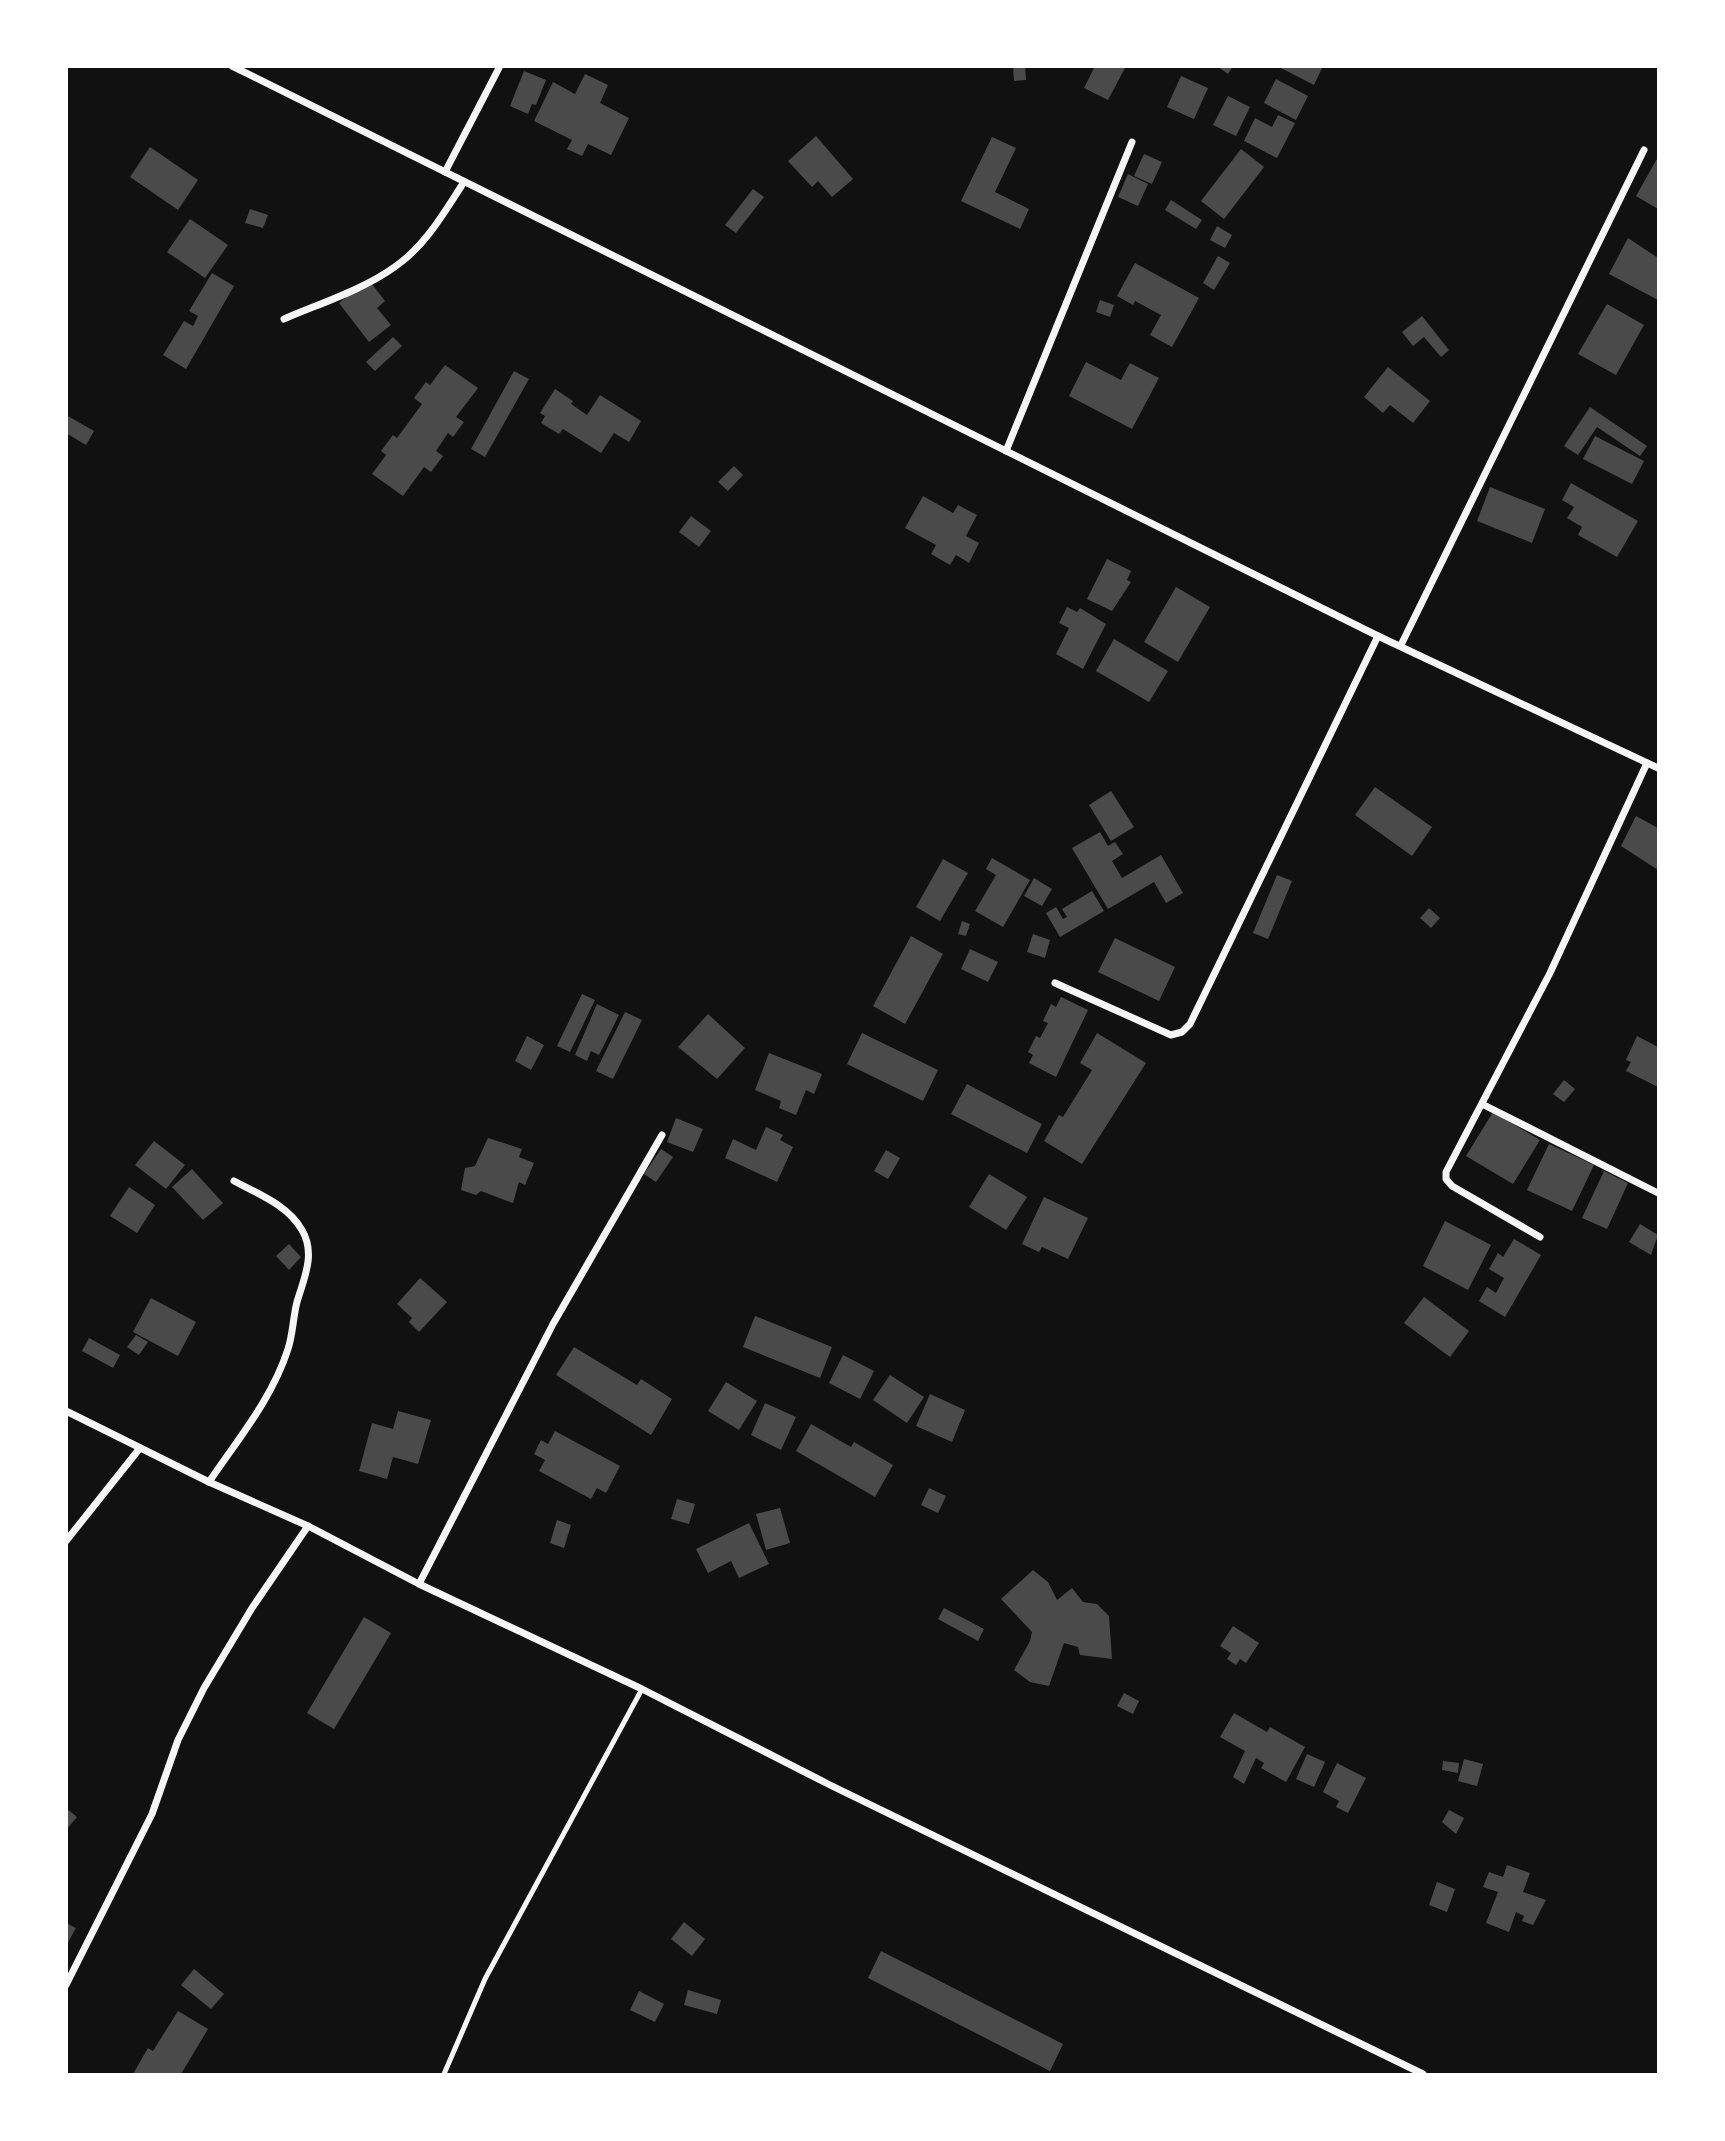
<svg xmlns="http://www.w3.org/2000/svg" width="1725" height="2141" font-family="Barlow,sans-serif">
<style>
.building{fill:#4a4a4a}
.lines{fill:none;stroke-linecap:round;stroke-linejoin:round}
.service{stroke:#f5f5f5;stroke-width:5}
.minor{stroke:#f5f5f5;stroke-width:7}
</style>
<rect width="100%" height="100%" fill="#111"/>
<g class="building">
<polygon points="1013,66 1025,66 1026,80 1014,81"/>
<polygon points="1095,66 1126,66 1108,100 1084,88"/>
<polygon points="1217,66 1233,66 1228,74"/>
<polygon points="1277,66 1323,66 1314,85"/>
<polygon points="524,71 546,80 536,105 532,104 528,114 510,106"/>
<polygon points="585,74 608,85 600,103 629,118 611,155 588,144 582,156 567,149 572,140 534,121 553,82 575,94"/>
<polygon points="1181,76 1208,88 1194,119 1167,107"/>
<polygon points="1276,79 1308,96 1296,120 1264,103"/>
<polygon points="1228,96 1250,107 1236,136 1213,125"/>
<polygon points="1278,115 1295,123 1277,158 1244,141 1255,118 1272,127"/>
<polygon points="816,136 853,179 832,197 818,181 812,187 788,161"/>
<polygon points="992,137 1016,148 995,192 1029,209 1020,229 961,201"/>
<polygon points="150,147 198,180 178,210 130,177"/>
<polygon points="1241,149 1264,167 1224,219 1201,201"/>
<polygon points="1144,154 1162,162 1152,184 1134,176"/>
<polygon points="1658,157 1658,209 1636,196"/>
<polygon points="1128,174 1148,184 1138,206 1118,197"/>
<polygon points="753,189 764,197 736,233 725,225"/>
<polygon points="1171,200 1202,220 1196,229 1165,210"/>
<polygon points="250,209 268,215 263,228 245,223"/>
<polygon points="190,219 228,245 205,278 167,252"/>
<polygon points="1217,226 1232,235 1225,248 1210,240"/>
<polygon points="1628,238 1658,258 1658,300 1609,274"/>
<polygon points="1218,256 1230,263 1214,290 1203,283"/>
<polygon points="1135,263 1199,298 1172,347 1150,335 1161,315 1135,301 1133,305 1117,296"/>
<polygon points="212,273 234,286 186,369 163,355 184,321 193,326 198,316 189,311"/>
<polygon points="368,279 385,301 377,308 391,325 369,342 339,303"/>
<polygon points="1100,300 1114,305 1110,317 1096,312"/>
<polygon points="1607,304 1644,325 1616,375 1578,354"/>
<polygon points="1422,316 1449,350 1441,357 1424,337 1413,346 1402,332"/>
<polygon points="393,337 402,346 375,371 366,362"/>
<polygon points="1086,362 1121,380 1130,363 1159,378 1132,429 1069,396"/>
<polygon points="445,365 478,388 456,417 464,422 453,437 448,433 436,451 443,456 431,472 424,467 403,496 372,474 386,455 381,451 393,435 397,438 422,404 414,398 426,382 430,385"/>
<polygon points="1388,367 1430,401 1413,423 1390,405 1383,413 1364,397"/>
<polygon points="514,371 529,379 485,457 471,449"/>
<polygon points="555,389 573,401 571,404 587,415 600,395 641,421 629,442 614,433 601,453 563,429 559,434 541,423 545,416 540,413"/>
<polygon points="1590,407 1647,446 1640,456 1597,427 1578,455 1564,446"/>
<polygon points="66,415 94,431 86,445 66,433"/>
<polygon points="1595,436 1644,461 1632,484 1583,459"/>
<polygon points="734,466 743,475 728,491 718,482"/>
<polygon points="1571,483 1638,521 1617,557 1578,535 1582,527 1567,518 1574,507 1562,500"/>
<polygon points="1490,487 1545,509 1532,543 1477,521"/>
<polygon points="923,496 953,513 958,505 977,515 966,536 979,543 969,563 956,555 950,565 931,554 936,545 905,528"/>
<polygon points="691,516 711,531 699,547 679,532"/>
<polygon points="1107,559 1131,571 1127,580 1131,582 1112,611 1087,599"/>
<polygon points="1176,587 1210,607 1178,662 1144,642"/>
<polygon points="1067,607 1077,612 1080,608 1106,624 1083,669 1056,654 1069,628 1059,623"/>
<polygon points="1114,639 1168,671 1149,702 1096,671"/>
<polygon points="1375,787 1432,827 1412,856 1355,815"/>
<polygon points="1111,791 1134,827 1111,841 1089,805"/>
<polygon points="1636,816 1658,828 1658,870 1621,846"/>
<polygon points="1100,832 1108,846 1115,842 1123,854 1112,861 1122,878 1161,855 1183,893 1166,903 1154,882 1108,909 1072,848"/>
<polygon points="992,858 1030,880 1003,927 975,911 996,875 986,869"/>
<polygon points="943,859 968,873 940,921 916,907"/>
<polygon points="1277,875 1292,881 1268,939 1253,933"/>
<polygon points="1034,878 1052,889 1042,906 1024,896"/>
<polygon points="1092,891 1104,911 1060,937 1046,913 1056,907 1063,919 1067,917 1062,909"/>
<polygon points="1429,908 1440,918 1431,928 1420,918"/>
<polygon points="962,921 970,924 966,936 958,934"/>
<polygon points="1033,934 1050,940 1045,958 1027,952"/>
<polygon points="911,936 943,954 905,1024 873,1006"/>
<polygon points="1115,938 1175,967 1159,1001 1098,972"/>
<polygon points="970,949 998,962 988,982 961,969"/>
<polygon points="582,994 595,1000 570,1052 557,1046"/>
<polygon points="1061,997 1088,1010 1056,1077 1029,1063 1033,1055 1028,1052 1036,1036 1040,1038 1048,1023 1043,1021 1051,1004 1056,1007"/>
<polygon points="597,1004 619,1015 599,1055 591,1051 587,1061 575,1055"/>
<polygon points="625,1012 642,1020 613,1079 596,1071"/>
<polygon points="708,1014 745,1048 717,1079 678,1047"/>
<polygon points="862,1033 938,1070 923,1101 847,1064"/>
<polygon points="1097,1033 1146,1063 1082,1164 1044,1141 1059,1115 1063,1117 1092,1070 1080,1063"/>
<polygon points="527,1036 544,1045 531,1070 515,1061"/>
<polygon points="1637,1036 1658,1047 1658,1087 1626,1071 1631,1062 1626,1060"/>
<polygon points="769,1053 822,1074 814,1094 806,1090 796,1115 779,1108 781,1101 755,1090"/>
<polygon points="1564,1080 1575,1089 1564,1102 1553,1094"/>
<polygon points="967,1084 1042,1124 1027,1153 951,1114"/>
<polygon points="1493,1112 1540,1140 1513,1184 1466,1156"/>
<polygon points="676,1118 703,1129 693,1152 667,1142"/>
<polygon points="766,1127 783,1135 780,1140 793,1147 777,1182 725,1158 733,1139 756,1150"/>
<polygon points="488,1138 522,1149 519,1157 534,1163 525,1185 519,1182 513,1203 481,1191 476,1195 461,1190 465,1168 475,1166"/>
<polygon points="154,1141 185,1165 166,1189 135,1165"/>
<polygon points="1549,1144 1594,1165 1572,1211 1527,1190"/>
<polygon points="661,1149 673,1157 656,1182 644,1174"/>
<polygon points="886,1150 900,1158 888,1179 874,1171"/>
<polygon points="192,1169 223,1203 203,1220 172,1187"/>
<polygon points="1604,1171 1628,1183 1607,1229 1582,1218"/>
<polygon points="989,1174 1027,1197 1006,1230 969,1207"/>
<polygon points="129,1187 155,1205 137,1233 110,1216"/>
<polygon points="1044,1197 1088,1218 1068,1259 1042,1247 1039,1252 1022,1244"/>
<polygon points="1445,1221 1491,1245 1468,1290 1423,1266"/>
<polygon points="1640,1224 1658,1235 1651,1255 1629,1242"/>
<polygon points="1514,1239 1541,1255 1505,1317 1479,1301 1487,1287 1496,1293 1504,1278 1489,1269 1498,1253 1503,1257"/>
<polygon points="289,1244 301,1257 289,1270 276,1256"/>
<polygon points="420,1278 447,1302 419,1332 409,1322 412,1318 397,1304"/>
<polygon points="1424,1297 1469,1331 1450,1357 1404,1323"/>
<polygon points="151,1298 196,1322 178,1356 133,1332"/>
<polygon points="755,1316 832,1347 820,1378 743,1347"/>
<polygon points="136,1335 148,1342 139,1355 127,1347"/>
<polygon points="89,1338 120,1355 113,1368 82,1351"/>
<polygon points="574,1347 637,1385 641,1379 672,1399 651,1435 556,1375"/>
<polygon points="843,1355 874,1371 860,1399 829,1383"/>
<polygon points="890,1375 924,1397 907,1423 873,1400"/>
<polygon points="726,1382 757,1401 739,1430 708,1411"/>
<polygon points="930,1394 965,1410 952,1442 916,1426"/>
<polygon points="765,1403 796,1417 781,1450 751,1435"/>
<polygon points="398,1411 431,1420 418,1464 393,1457 387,1479 359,1471 372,1423 393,1429"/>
<polygon points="811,1424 851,1447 854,1442 893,1465 875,1497 796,1451"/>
<polygon points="555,1431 620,1466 606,1493 597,1488 591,1499 539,1471 545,1460 534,1454 541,1440 548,1444"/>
<polygon points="929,1488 946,1496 938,1513 921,1505"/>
<polygon points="677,1499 695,1504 689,1524 671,1519"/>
<polygon points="780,1508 790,1543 766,1550 756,1514"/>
<polygon points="557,1520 571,1525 564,1548 550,1543"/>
<polygon points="749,1523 769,1564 739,1578 731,1561 708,1573 696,1549"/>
<polygon points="1033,1570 1048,1582 1057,1600 1072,1588 1083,1602 1097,1604 1109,1616 1112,1659 1080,1655 1078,1647 1064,1643 1049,1686 1030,1682 1014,1670 1030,1641 1032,1632 1001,1599"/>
<polygon points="944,1608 984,1629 978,1641 938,1619"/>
<polygon points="364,1617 391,1633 334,1729 307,1713"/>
<polygon points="1233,1626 1259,1643 1246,1663 1240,1659 1236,1665 1227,1659 1231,1653 1220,1646"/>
<polygon points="1124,1693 1139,1701 1133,1714 1117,1706"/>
<polygon points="1234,1713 1267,1732 1270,1727 1305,1747 1286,1782 1261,1768 1264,1763 1256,1758 1244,1784 1233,1777 1245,1751 1220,1737"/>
<polygon points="1307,1754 1325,1762 1314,1787 1296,1779"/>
<polygon points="1464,1759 1483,1764 1477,1786 1458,1781"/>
<polygon points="1443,1761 1459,1763 1458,1773 1442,1770"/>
<polygon points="1337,1763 1366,1778 1348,1813 1336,1807 1339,1801 1323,1792"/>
<polygon points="66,1808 77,1817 66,1830"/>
<polygon points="1449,1810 1464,1818 1456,1834 1442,1822"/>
<polygon points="1507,1865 1530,1873 1523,1892 1546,1900 1533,1925 1522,1921 1524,1916 1516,1912 1509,1932 1486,1923 1498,1892 1483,1887 1489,1872 1503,1877"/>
<polygon points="1437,1882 1455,1889 1447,1912 1429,1905"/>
<polygon points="684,1922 705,1939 692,1956 671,1939"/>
<polygon points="66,1923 76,1928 66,1946"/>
<polygon points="881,1951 1063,2044 1050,2071 868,1978"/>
<polygon points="194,1969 224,1994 211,2009 181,1985"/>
<polygon points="688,1990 721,2000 717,2014 684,2005"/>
<polygon points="639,1991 664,2004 655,2022 630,2010"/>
<polygon points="178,2011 208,2029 181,2074 133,2074 148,2048 153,2051"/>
</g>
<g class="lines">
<polyline class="service" points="444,2074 485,1979 642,1689"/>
<g class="minor">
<polyline points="232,66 1378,636 1658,768"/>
<polyline points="445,172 500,66"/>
<path d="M284 319C321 303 363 290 396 266 426 245 445 211 464 182"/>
<polyline points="1006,451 1132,142"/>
<polyline points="1401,645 1644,150"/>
<polyline points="1055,983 1171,1035 1182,1032 1190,1024 1378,636"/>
<polyline points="1482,1104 1658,1193"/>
<polyline points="1540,1237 1452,1186 1446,1179 1446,1172 1550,973 1647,763"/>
<polyline points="66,1411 209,1482 308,1526 419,1584 642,1689 830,1785 1423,2074"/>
<path d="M209 1482C238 1439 272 1399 288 1349 293 1334 293 1317 297 1302 304 1278 316 1254 302 1230 288 1205 258 1194 234 1181"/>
<polyline points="66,1541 140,1448"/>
<polyline points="419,1584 553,1324 662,1135"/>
<polyline points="66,1985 152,1814 178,1740 204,1688 252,1608 308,1526"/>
</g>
</g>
<rect width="1725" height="2141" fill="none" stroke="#ffffff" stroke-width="136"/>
</svg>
